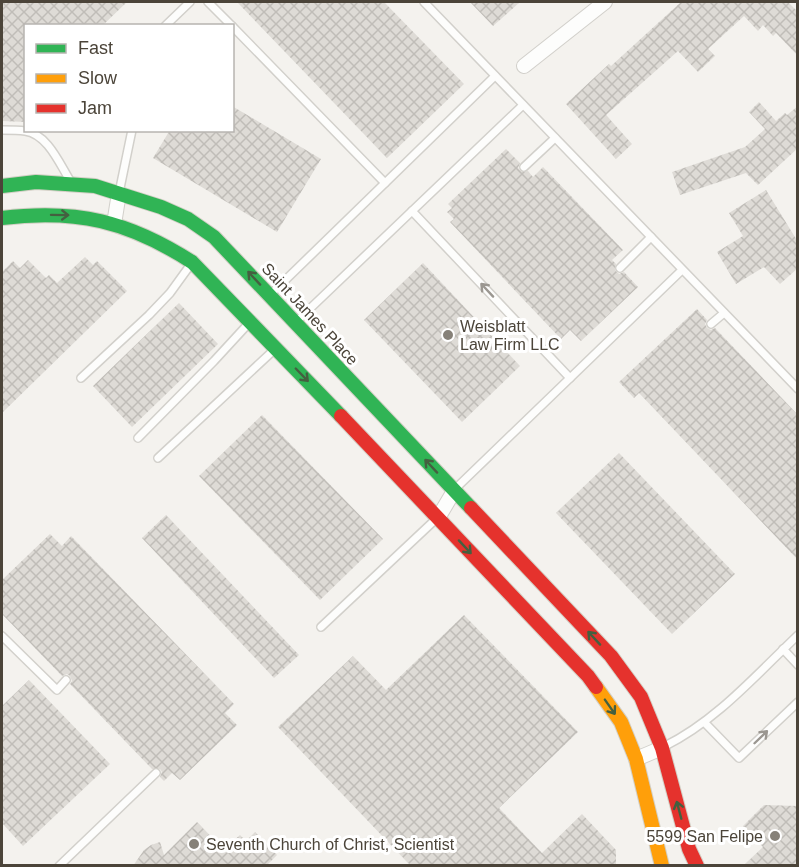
<svg xmlns="http://www.w3.org/2000/svg" width="799" height="867" font-family="Arial,sans-serif">
<style>
.building{fill:url(#building-cross-hatch)}
.lines{fill:none;stroke-linecap:round;stroke-linejoin:round}
.lane-casing{stroke:#d2d0cb;stroke-width:10}
.street-casing{stroke:#d2d0cb;stroke-width:16}
.fast-casing{stroke:#d3cfc5;stroke-width:16}
.slow-casing{stroke:#d3cfc5;stroke-width:16}
.jam-casing{stroke:#d3cfc5;stroke-width:16}
.lane{stroke:#fdfdfc;stroke-width:7}
.street{stroke:#fdfdfc;stroke-width:14}
.fast{stroke:#30b455;stroke-width:14}
.slow{stroke:#ff9f0a;stroke-width:14}
.jam{stroke:#e5322d;stroke-width:14}
.oneway{stroke:#446040}
.oneway2{stroke:#9b9791}
.poi-dot{fill:#868178;stroke:#fff;stroke-width:2}
.labels{text-anchor:middle;dominant-baseline:central;stroke-width:6;stroke-linejoin:round;paint-order:stroke}
.street-label{font-size:16px;fill:#4b4439;stroke:#fff}
.poi-label{font-size:16px;fill:#4b4439;stroke:#fff;text-anchor:start}
</style>
<defs>
<pattern id="building-cross-hatch" width="8" height="8" patternUnits="userSpaceOnUse" patternTransform="scale(1.5)"><rect width="8" height="8" fill="#dedbd6"/><path d="M0 0l8 8M0 8l8-8" fill="none" stroke="#c0bdb8"/></pattern>
</defs>
<rect width="100%" height="100%" fill="#f4f2ee"/>
<g class="building">
<polygon points="2,2 127,2 102,26 26,26 26,122 2,121"/>
<polygon points="237,2 384,2 464,84 387,158"/>
<polygon points="470,2 520,2 493,26"/>
<polygon points="681,2 788,2 798,12 798,56 776,33 773,36 763,25 758,31 744,16 708,49 715,56 698,72 678,51 606,115 632,144 616,159 566,104 609,64 611,66"/>
<polygon points="759,102 776,121 785,113 787,115 798,106 798,148 758,185 746,173 680,195 672,172 745,147 765,129 749,112"/>
<polygon points="232,106 321,159 277,232 153,158 170,130 232,130"/>
<polygon points="506,149 520,163 518,168 522,172 528,171 533,177 543,167 623,250 612,260 616,264 615,270 619,274 624,272 638,287 581,341 570,330 561,339 450,222 454,219 447,212 452,208 448,204"/>
<polygon points="766,190 798,242 798,268 780,284 764,267 736,284 717,252 743,236 729,213"/>
<polygon points="85,257 93,265 97,261 127,291 2,413 2,272 13,261 20,268 28,260 46,278 49,275 57,283"/>
<polygon points="423,263 520,366 462,422 364,320"/>
<polygon points="179,303 218,344 132,427 93,386"/>
<polygon points="697,309 707,320 705,324 707,328 711,330 715,328 798,415 798,560 639,393 634,398 619,382"/>
<polygon points="262,415 383,539 320,600 199,476"/>
<polygon points="619,453 735,574 672,634 556,513"/>
<polygon points="166,515 299,655 274,678 142,538"/>
<polygon points="50,534 62,546 71,536 234,704 225,713 237,725 180,780 172,773 164,781 160,777 162,772 160,769 152,769 70,684 72,681 70,676 67,674 62,676 2,614 2,580"/>
<polygon points="464,615 578,732 499,808 542,853 582,814 616,850 616,866 411,866 278,727 353,656 386,690"/>
<polygon points="29,680 110,764 23,846 2,823 2,706"/>
<polygon points="764,805 798,806 798,866 743,866 763,847 743,826"/>
<polygon points="197,822 222,848 229,841 231,843 240,835 246,841 255,832 277,855 266,866 133,866 144,850 151,845 160,842 164,855"/>
</g>
<g class="lines">
<defs>
<g id="lane">
<polyline points="208,2 232,26"/>
<polyline points="424,2 798,389"/>
<polyline points="165,26 190,2"/>
<polyline points="232,26 385,183"/>
<path d="M2 130C9 130 18 130 25 131 48 134 60 165 71 182"/>
<polyline points="524,167 555,138"/>
<polyline points="119,193 132,130"/>
<polyline points="412,211 570,378"/>
<polyline points="620,268 651,237"/>
<polyline points="272,293 495,76"/>
<polyline points="297,321 523,105"/>
<polyline points="711,324 724,313"/>
<polyline points="81,378 149,315 170,293 191,264"/>
<polyline points="138,438 214,361 249,323"/>
<polyline points="158,458 275,349"/>
<polyline points="455,489 682,270"/>
<polyline points="321,627 436,519"/>
<polyline points="2,636 57,690 66,680"/>
<polyline points="783,649 798,665"/>
<polyline points="705,723 739,758 798,702"/>
<path d="M665 746C716 721 756 675 798 635"/>
<polyline points="59,866 156,773"/>
</g>
<g id="street">
<polyline points="524,66 605,2"/>
<polyline points="114,224 119,193"/>
<polyline points="438,518 454,491"/>
<polyline points="636,759 662,748"/>
</g>
<g id="fast">
<polyline points="2,186 36,182 95,186 161,207 188,219 214,237 471,508"/>
<path d="M2 218C77 209 128 221 192 262L341 416"/>
</g>
<polyline id="slow" points="596,687 621,722 636,759 662,866"/>
<g id="jam">
<polyline points="341,416 588,676 596,687"/>
<polyline points="471,508 611,656 641,697 662,748 689,849 697,866"/>
</g>
</defs>
<use href="#lane" class="lane-casing"/>
<use href="#street" class="street-casing"/>
<use href="#fast" class="fast-casing"/>
<use href="#slow" class="slow-casing"/>
<use href="#jam" class="jam-casing"/>
<use href="#lane" class="lane"/>
<use href="#street" class="street"/>
<use href="#fast" class="fast"/>
<use href="#slow" class="slow"/>
<use href="#jam" class="jam"/>
</g>
<defs><path id="oneway-shaft" d="M-6 0H5M1.5-3L5.5 0L1.5 3" fill="none" stroke-width="1.6" stroke-linecap="round" stroke-linejoin="round" transform="scale(1.5)"/></defs>
<g class="oneway">
<use href="#oneway-shaft" transform="translate(60 215) rotate(1)"/>
<use href="#oneway-shaft" transform="translate(254 278) rotate(-133)"/>
<use href="#oneway-shaft" transform="translate(302 375) rotate(46)"/>
<use href="#oneway-shaft" transform="translate(431 466) rotate(-133)"/>
<use href="#oneway-shaft" transform="translate(465 547) rotate(47)"/>
<use href="#oneway-shaft" transform="translate(594 638) rotate(-133)"/>
<use href="#oneway-shaft" transform="translate(610 707) rotate(55)"/>
<use href="#oneway-shaft" transform="translate(679 810) rotate(-105)"/>
</g>
<g class="oneway2">
<use href="#oneway-shaft" transform="translate(487 290) rotate(-133)"/>
<use href="#oneway-shaft" transform="translate(761 737) rotate(-44)"/>
</g>
<g class="poi-dot">
<circle cx="448" cy="335" r="6"/>
<circle cx="775" cy="836" r="6"/>
<circle cx="194" cy="844" r="6"/>
</g>
<g class="labels">
<g class="street-label">
<text transform="translate(310 314) rotate(47)">Saint James Place</text>
</g>
<g class="poi-label">
<text x="460" y="326">Weisblatt<tspan x="460" dy="18">Law Firm LLC</tspan></text>
<text x="763" y="836" text-anchor="end">5599 San Felipe</text>
<text x="206" y="844">Seventh Church of Christ, Scientist</text>
</g>
</g>
<rect width="799" height="867" fill="none" stroke="#4b4439" stroke-width="6"/>
<rect x="24" y="24" width="210" height="108" fill="#ffffff" stroke="#b7b4b0" stroke-width="1.5"/>
<rect x="36" y="44" width="30" height="9" fill="#30b455" stroke="#b7b4b0" stroke-width="1.5"/>
<text x="78" y="54" font-size="18" fill="#4b4439">Fast</text>
<rect x="36" y="74" width="30" height="9" fill="#ff9f0a" stroke="#b7b4b0" stroke-width="1.5"/>
<text x="78" y="84" font-size="18" fill="#4b4439">Slow</text>
<rect x="36" y="104" width="30" height="9" fill="#e5322d" stroke="#b7b4b0" stroke-width="1.5"/>
<text x="78" y="114" font-size="18" fill="#4b4439">Jam</text>
</svg>
